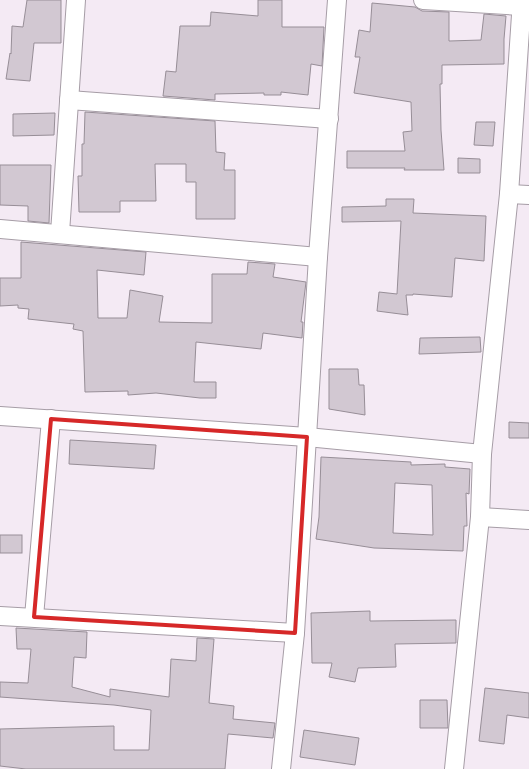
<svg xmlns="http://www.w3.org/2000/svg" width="529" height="769" font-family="'Exo 2',sans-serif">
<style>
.building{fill:#d2c8d2;stroke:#978e97;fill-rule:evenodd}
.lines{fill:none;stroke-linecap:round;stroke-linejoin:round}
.minor-casing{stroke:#a69da6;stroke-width:20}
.minor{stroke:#fff;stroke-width:18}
.marked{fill:none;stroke:#d62828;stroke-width:4;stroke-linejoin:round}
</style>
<rect width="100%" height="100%" fill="#f4eaf4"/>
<g class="building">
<polygon points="27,0 61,0 61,43 34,43 30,81 6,79 10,53 11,54 12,26 23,27"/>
<polygon points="258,0 282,0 282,27 324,27 322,66 311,64 308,95 281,92 281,95 264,95 264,93 215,94 215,100 163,96 166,71 176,72 180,26 210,26 211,12 258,16"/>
<polygon points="372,3 415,7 422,11 449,12 449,41 481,40 484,14 506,16 504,39 504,64 442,65 442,84 440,84 441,130 444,170 404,170 405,168 347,168 347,151 405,151 403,132 412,131 411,102 354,93 360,57 355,57 359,30 370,32"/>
<polygon points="85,112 215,121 216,152 225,153 224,170 235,170 235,219 196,219 196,182 186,182 186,164 155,164 156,201 120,201 120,212 79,212 78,176 82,176 82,144 84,144"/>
<polygon points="55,113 54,135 13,136 13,114"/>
<polygon points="476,122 495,122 493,146 474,145"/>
<polygon points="458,158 480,159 480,173 458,173"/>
<polygon points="0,165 51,165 49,223 28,221 28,206 0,205"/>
<polygon points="386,199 414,199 413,213 486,216 484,261 455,258 452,297 413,294 413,295 406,295 408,315 377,311 379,292 397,294 401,221 342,222 342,207 386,206"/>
<polygon points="21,242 146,252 144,275 97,270 98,318 127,318 130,290 163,296 159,322 212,323 212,274 247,274 248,262 275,264 273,277 306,282 301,322 303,322 302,338 263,333 261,349 196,342 194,382 216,382 216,398 200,398 156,393 128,395 128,391 85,392 83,331 73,329 74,324 28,319 29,309 18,308 18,305 0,306 0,278 21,278"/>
<polygon points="480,337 481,352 419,354 420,338"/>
<polygon points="329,369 358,369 359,385 364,385 365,415 329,409"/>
<polygon points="509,422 529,423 529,438 509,438"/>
<polygon points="70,440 156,445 154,469 69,464"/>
<path d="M321 457 411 462V465L445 464V467L470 469 469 494 466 493 467 526H464L463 551 374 548 316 539 319 517ZM395 483 432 485 433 535 393 533Z"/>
<rect x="0" y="535" width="22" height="18"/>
<polygon points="370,611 370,621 456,620 456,643 395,644 396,667 358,668 355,682 329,677 332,663 312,663 311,613"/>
<polygon points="16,628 87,632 86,658 74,657 72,687 110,697 110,689 169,697 171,659 196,661 197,638 214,639 209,703 234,706 233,719 275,723 273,738 228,734 225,769 26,769 0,766 0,729 114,726 114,750 149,750 151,710 114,705 0,697 0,682 28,683 31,649 17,649"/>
<polygon points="485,688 529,693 529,718 507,715 504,744 479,741"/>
<polygon points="420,700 447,700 448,728 420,728"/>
<polygon points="304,730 359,738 355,765 300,757"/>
</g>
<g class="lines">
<defs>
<g id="minor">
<polyline points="423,0 521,6"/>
<polyline points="69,100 329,119"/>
<polyline points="509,194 529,195"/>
<polyline points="0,229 318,257"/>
<polyline points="60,233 76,0"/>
<polyline points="0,416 307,437 482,454"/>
<polyline points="480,517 529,520"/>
<polyline points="0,616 295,633"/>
<polyline points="34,617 51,419"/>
<polyline points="281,769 295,633 318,257 337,0"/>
<polyline points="454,769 480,517 482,454 509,194 522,0"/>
</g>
</defs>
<use href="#minor" class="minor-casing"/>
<use href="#minor" class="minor"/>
</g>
<path class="marked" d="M51 419 307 437 295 633 34 617Z"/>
</svg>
